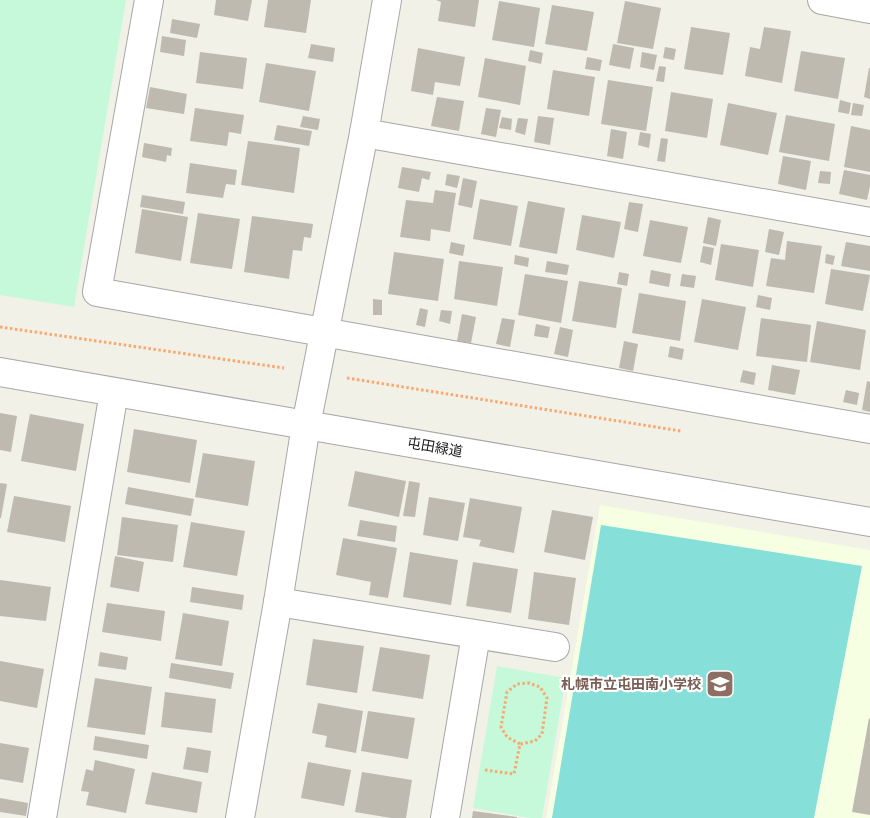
<svg xmlns="http://www.w3.org/2000/svg" width="870" height="818" font-family="'Roboto Condensed','Noto Sans JP',sans-serif">
<style>
.education{fill:#f6ffe2}
.park{fill:#c6f9da}
.pitch{fill:#86dfd8}
.building{fill:#bebab0}
.lines{fill:none;stroke-linecap:round;stroke-linejoin:round}
.minor-casing{stroke:#a7a7a7;stroke-width:30}
.path{stroke:#f9a870;stroke-width:3;stroke-dasharray:2.5 2.5;stroke-linecap:butt}
.minor{stroke:#fff;stroke-width:28}
.labels{text-anchor:middle;dominant-baseline:central;stroke-width:4.5;stroke-linejoin:round;paint-order:stroke}
.street-label{font-size:14px;fill:#202020;stroke:#fff}
.education-label{font-size:14px;font-weight:bold;fill:#785e54;stroke:#fff;text-anchor:end}
</style>
<rect width="100%" height="100%" fill="#f1f1e7"/>
<polygon class="education" points="600,505 870,550 870,818 546,818"/>
<g class="park">
<polygon points="0,0 126,0 74,307 0,295"/>
<polygon points="497,666 566,678 542,818 530,818 473,808"/>
</g>
<polygon class="pitch" points="601,525 862,566 814,818 552,818"/>
<g class="building">
<polygon points="216,0 252,0 248,21 214,15"/>
<polygon points="268,0 311,0 306,33 264,27"/>
<polygon points="436,0 479,0 475,27 438,21 441,2"/>
<polygon points="499,1 540,8 534,47 492,40"/>
<polygon points="625,1 661,8 653,49 617,43"/>
<polygon points="552,5 594,12 587,51 545,44"/>
<polygon points="172,19 200,24 197,38 170,33"/>
<polygon points="691,27 730,33 723,75 684,69"/>
<polygon points="764,27 791,31 782,83 745,76 750,47 760,49"/>
<polygon points="162,36 186,40 184,56 160,52"/>
<polygon points="311,44 335,48 333,62 308,58"/>
<polygon points="613,44 634,48 630,69 609,65"/>
<polygon points="665,47 676,49 674,60 663,58"/>
<polygon points="418,48 465,57 460,86 435,82 433,95 411,91"/>
<polygon points="530,50 543,53 541,64 528,61"/>
<polygon points="801,51 845,58 838,99 794,91"/>
<polygon points="200,52 247,58 243,89 196,83"/>
<polygon points="642,52 657,55 654,70 640,67"/>
<polygon points="587,57 602,60 600,71 585,69"/>
<polygon points="485,58 526,66 520,105 478,97"/>
<polygon points="266,63 316,71 309,111 259,102"/>
<polygon points="659,66 666,67 664,82 656,81"/>
<polygon points="869,68 870,68 870,99 864,97"/>
<polygon points="553,70 595,77 589,116 547,109"/>
<polygon points="608,80 653,87 646,131 601,124"/>
<polygon points="150,87 187,94 184,114 146,108"/>
<polygon points="671,92 713,99 707,138 665,131"/>
<polygon points="437,97 464,101 459,131 431,126"/>
<polygon points="840,100 851,103 849,114 838,112"/>
<polygon points="728,103 777,113 768,155 720,145"/>
<polygon points="853,103 864,105 862,116 851,115"/>
<polygon points="195,108 244,115 241,134 229,132 227,146 190,141"/>
<polygon points="486,108 501,110 496,137 481,134"/>
<polygon points="786,115 835,124 829,161 779,152"/>
<polygon points="303,116 320,119 318,130 300,127"/>
<polygon points="538,116 554,118 550,145 534,142"/>
<polygon points="502,117 512,119 511,130 499,128"/>
<polygon points="518,118 528,119 525,135 515,132"/>
<polygon points="277,125 312,131 309,146 274,140"/>
<polygon points="851,126 870,130 870,172 844,167"/>
<polygon points="611,129 627,132 623,159 607,156"/>
<polygon points="640,132 651,134 649,148 638,145"/>
<polygon points="661,138 668,139 665,162 657,161"/>
<polygon points="248,141 300,148 294,193 241,185"/>
<polygon points="144,143 172,148 171,156 167,155 166,162 142,157"/>
<polygon points="783,156 811,161 806,190 778,184"/>
<polygon points="190,163 237,170 235,185 226,184 223,198 186,193"/>
<polygon points="402,167 431,172 429,180 422,178 419,192 398,188"/>
<polygon points="844,170 870,175 870,186 867,200 839,194"/>
<polygon points="820,171 831,172 830,184 818,183"/>
<polygon points="447,174 460,176 457,188 445,185"/>
<polygon points="463,178 477,181 472,208 458,205"/>
<polygon points="435,190 456,193 450,232 431,229 430,241 400,237 406,200 433,203"/>
<polygon points="142,195 185,202 183,214 140,207"/>
<polygon points="480,199 518,206 511,246 473,239"/>
<polygon points="528,201 565,208 557,254 519,247"/>
<polygon points="629,202 643,204 638,232 624,229"/>
<polygon points="142,209 188,217 181,261 135,253"/>
<polygon points="198,213 240,219 232,269 190,263"/>
<polygon points="582,215 621,222 614,258 576,250"/>
<polygon points="252,216 313,224 311,238 304,237 302,251 293,250 289,279 244,272"/>
<polygon points="708,217 721,220 716,246 703,243"/>
<polygon points="650,220 688,227 681,263 643,256"/>
<polygon points="769,229 784,232 779,255 765,252"/>
<polygon points="787,241 822,246 814,293 766,286 771,258 785,260"/>
<polygon points="451,242 465,245 463,256 449,253"/>
<polygon points="846,242 870,246 870,271 841,266"/>
<polygon points="721,244 759,250 753,287 715,280"/>
<polygon points="703,246 714,248 711,265 700,262"/>
<polygon points="394,252 444,259 438,301 388,294"/>
<polygon points="826,254 835,256 833,265 825,263"/>
<polygon points="515,255 529,258 528,267 514,264"/>
<polygon points="459,261 503,267 497,306 454,299"/>
<polygon points="547,261 569,265 567,275 545,272"/>
<polygon points="831,269 870,275 863,311 825,304"/>
<polygon points="651,270 671,274 669,287 649,283"/>
<polygon points="619,272 629,274 627,286 617,284"/>
<polygon points="525,274 568,281 561,323 518,315"/>
<polygon points="682,274 696,276 694,288 680,286"/>
<polygon points="579,281 622,288 616,328 572,321"/>
<polygon points="639,293 686,301 680,341 632,333"/>
<polygon points="758,295 772,298 770,310 756,307"/>
<polygon points="373,299 382,300 382,315 373,315"/>
<polygon points="702,299 746,307 738,350 694,342"/>
<polygon points="420,308 428,310 425,327 416,325"/>
<polygon points="441,310 452,311 450,324 439,321"/>
<polygon points="462,314 476,317 471,343 457,341"/>
<polygon points="502,318 515,320 510,347 496,344"/>
<polygon points="761,318 811,325 807,362 756,356"/>
<polygon points="817,321 866,330 860,370 810,362"/>
<polygon points="536,324 550,327 548,338 534,336"/>
<polygon points="560,327 573,330 568,357 554,354"/>
<polygon points="624,341 638,344 633,371 619,368"/>
<polygon points="670,346 684,349 682,360 668,357"/>
<polygon points="772,365 800,370 795,395 768,390"/>
<polygon points="743,370 756,373 754,385 740,382"/>
<polygon points="867,381 870,382 870,412 862,410"/>
<polygon points="846,390 859,393 857,405 843,402"/>
<polygon points="0,413 17,416 11,452 0,450"/>
<polygon points="30,414 84,424 76,471 21,461"/>
<polygon points="134,429 197,440 190,483 127,472"/>
<polygon points="203,453 255,461 248,506 195,497"/>
<polygon points="355,471 406,481 399,517 348,506"/>
<polygon points="409,481 420,483 415,517 403,516"/>
<polygon points="0,483 7,484 1,518 0,518"/>
<polygon points="128,487 194,499 191,516 125,504"/>
<polygon points="14,496 71,506 65,542 7,532"/>
<polygon points="429,497 465,503 458,541 423,535"/>
<polygon points="470,498 522,507 514,553 479,546 481,540 463,537"/>
<polygon points="552,510 593,517 585,560 544,552"/>
<polygon points="122,517 178,525 173,562 117,555"/>
<polygon points="360,520 397,526 395,542 357,536"/>
<polygon points="191,522 245,531 237,576 183,567"/>
<polygon points="343,538 397,548 388,598 369,595 371,582 336,575"/>
<polygon points="410,552 458,560 451,605 403,597"/>
<polygon points="115,556 144,562 139,592 110,587"/>
<polygon points="473,562 518,569 511,613 466,606"/>
<polygon points="534,572 576,578 569,625 528,619"/>
<polygon points="0,580 51,587 46,621 0,616"/>
<polygon points="192,587 244,595 242,610 190,602"/>
<polygon points="107,603 165,611 161,641 102,632"/>
<polygon points="183,613 229,621 222,666 175,659"/>
<polygon points="313,639 364,646 357,693 306,685"/>
<polygon points="380,647 430,655 423,699 372,691"/>
<polygon points="100,652 128,657 126,670 98,666"/>
<polygon points="0,661 44,669 37,708 0,701"/>
<polygon points="171,663 234,673 231,689 169,678"/>
<polygon points="95,678 152,687 145,735 87,727"/>
<polygon points="165,692 216,699 212,733 161,727"/>
<polygon points="318,703 363,711 356,753 325,747 327,736 312,733"/>
<polygon points="368,711 415,718 408,759 361,751"/>
<polygon points="869,718 870,719 870,815 852,812"/>
<polygon points="95,736 149,745 147,759 93,750"/>
<polygon points="0,743 29,748 23,783 0,779"/>
<polygon points="187,747 211,751 208,773 183,769"/>
<polygon points="95,760 135,769 126,813 86,805 89,792 81,791 86,769 93,771"/>
<polygon points="308,762 351,770 344,806 301,798"/>
<polygon points="152,772 202,782 197,813 145,804"/>
<polygon points="362,772 412,780 406,818 391,818 355,812"/>
<polygon points="0,798 28,803 26,816 0,812"/>
<polygon points="473,811 517,817 517,818 472,818"/>
</g>
<g class="lines">
<defs>
<g id="minor">
<polyline points="149,0 97,292 870,429"/>
<polyline points="822,0 870,9"/>
<polyline points="364,133 870,222"/>
<polyline points="0,372 306,425 870,522"/>
<polyline points="278,602 555,647"/>
<polyline points="42,818 114,392"/>
<polyline points="240,818 278,602 306,425 364,133 387,0"/>
<polyline points="445,818 476,635"/>
</g>
</defs>
<use href="#minor" class="minor-casing"/>
<g class="path">
<polyline points="0,327 284,368"/>
<polyline points="347,378 681,431"/>
<polyline points="485,770 514,774 520,744 507,737 501,727 507,692 517,684 529,683 540,687 547,698 542,734 535,741 520,744"/>
</g>
<use href="#minor" class="minor"/>
</g>
<defs>
<symbol id="school-square" viewBox="-11 -11 22 22"><rect x="-9" y="-9" width="18" height="18" rx="4" fill="#8d6e63" stroke="#fff"/><path d="M0-5L7-2L0 1L-7-2ZM-4 1L0 2.5L4 1V4Q0 6-4 4Z" fill="#fff"/></symbol>
</defs>
<g fill-rule="evenodd">
<use href="#school-square" x="704" y="668" width="32" height="32"/>
</g>
<g class="labels">
<g class="street-label">
<text transform="translate(435 447) rotate(10)">屯田緑道</text>
</g>
<g class="education-label">
<text x="701" y="684">札幌市立屯田南小学校</text>
</g>
</g>
</svg>
